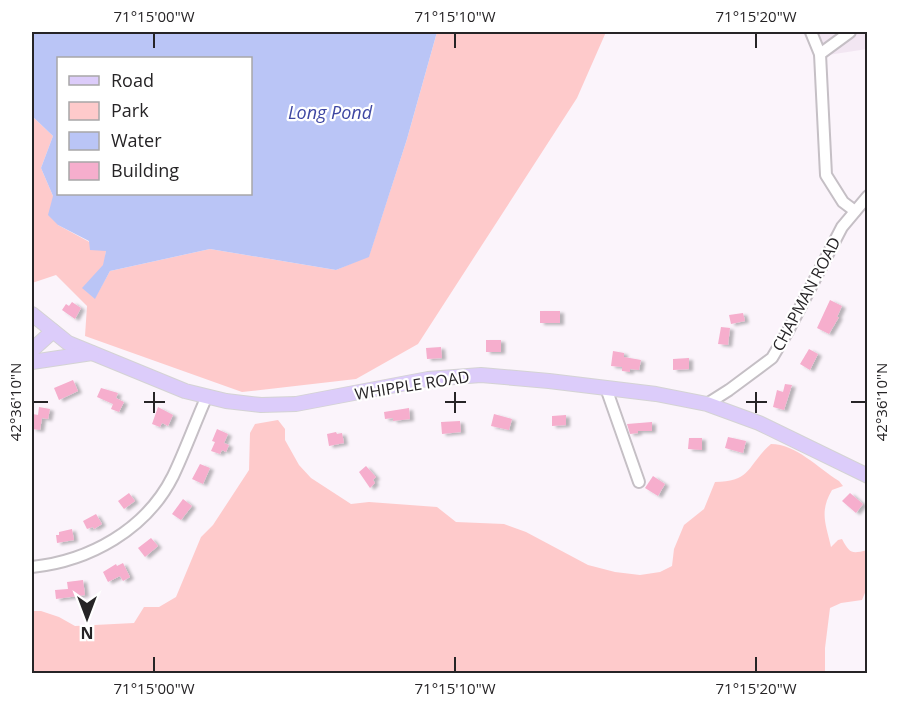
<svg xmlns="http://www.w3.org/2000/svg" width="899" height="705" font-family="'Open Sans',sans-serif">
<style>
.built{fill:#f2e6f2}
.green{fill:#fecacb}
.water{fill:#bac5f6;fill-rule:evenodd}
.building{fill:#f6aecd;filter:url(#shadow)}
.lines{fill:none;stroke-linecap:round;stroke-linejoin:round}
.minor-casing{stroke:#c5bfc5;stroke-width:14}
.major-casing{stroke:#d4d3d4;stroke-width:16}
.minor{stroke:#fff;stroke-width:10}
.major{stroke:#dcccfa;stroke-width:14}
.ticks{fill:none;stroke:#262426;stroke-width:2}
.labels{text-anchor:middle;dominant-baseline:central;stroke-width:4.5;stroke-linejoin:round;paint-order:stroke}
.street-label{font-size:16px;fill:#262426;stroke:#fff}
.water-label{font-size:18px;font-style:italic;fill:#3e47a2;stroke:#fff}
.neatline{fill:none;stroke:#262426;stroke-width:2}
.ticks-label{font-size:15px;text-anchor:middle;fill:#262426}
</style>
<defs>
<filter id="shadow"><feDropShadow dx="4" dy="2" stdDeviation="1.5" flood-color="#0004"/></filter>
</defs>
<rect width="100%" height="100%" fill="#fbf4fb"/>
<polygon class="built" points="803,32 867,32 867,49 815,57"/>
<g class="green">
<polygon points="437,32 606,32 577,98 418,344 356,379 242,392 85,336 87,306 56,275 32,283 32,116 53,136 41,168 53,196 58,225 106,251 104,265 83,288 95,298 110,271 210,249 336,270 369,256 407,139"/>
<path d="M278 420 285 429V440L299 465 311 478 351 504 369 502 437 507 456 522 504 524 526 532 588 565 615 572 640 575 660 572 672 566 674 549 684 525 704 509 715 482C752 482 747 465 771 444 796 444 818 468 839 481L843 486 832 490C819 512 826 524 831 547L838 540 842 539C850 554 852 554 867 550V588L862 600 841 603 830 608 825 648V673H32V611H41L59 617 75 626 134 623 144 607H159L176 597 201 537 213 525 249 470 250 433 255 424Z"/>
</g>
<path class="water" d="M32 32H437L407 139 369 257 336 270 210 249 110 271 95 299 82 288 103 265 106 251 90 250 89 241 58 225 48 215 53 196 41 168 53 136 32 116ZM58 58H250V194H58Z"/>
<g class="building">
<polygon points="830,300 842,306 837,317 839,317 829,334 817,328"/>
<polygon points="72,302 81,308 75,319 62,310 66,304 69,306"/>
<rect x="540" y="311" width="20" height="12"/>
<polygon points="743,313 745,321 731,324 729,315"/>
<polygon points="721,327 730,328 728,345 718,344"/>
<rect x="486" y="340" width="15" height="12"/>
<polygon points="441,347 442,358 427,359 426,348"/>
<polygon points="809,349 818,354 810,370 800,364"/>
<polygon points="613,351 624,353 624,357 641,360 639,370 630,369 630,372 622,371 622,367 611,366"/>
<polygon points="689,358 689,369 673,370 673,359"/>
<polygon points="73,380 78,391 59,400 54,388"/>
<polygon points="785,384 792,385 784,410 773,407 777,390 783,392"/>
<polygon points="101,388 118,393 116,398 124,402 119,412 111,409 113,404 97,397"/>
<polygon points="39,407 50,409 48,419 42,418 40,430 32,429 33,414 38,415"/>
<polygon points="158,407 173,415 168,426 162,423 160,427 152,424"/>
<polygon points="409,408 410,419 393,421 393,418 385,419 384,412"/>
<polygon points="494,414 512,419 509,430 491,426"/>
<polygon points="566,415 566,425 552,426 552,416"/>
<polygon points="460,421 461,432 442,434 441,422"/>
<polygon points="652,422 652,431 638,431 638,433 630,434 627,424"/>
<polygon points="217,429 228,434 224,443 229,445 226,452 222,450 220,454 211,451 215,442 212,441"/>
<polygon points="336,432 337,434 342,433 344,443 329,446 327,434"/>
<polygon points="728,437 746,441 743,453 725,448"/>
<polygon points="689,438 702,438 702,450 688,449"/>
<polygon points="200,464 210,468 203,484 192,479"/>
<polygon points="366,466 376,477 373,480 375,483 370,488 359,472"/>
<polygon points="653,476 665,484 658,496 645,488"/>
<polygon points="129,493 135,501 124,509 118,501"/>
<polygon points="850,493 863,504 856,513 842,501"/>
<polygon points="183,499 192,506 181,520 172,514"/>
<polygon points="96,514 102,524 94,529 93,527 87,529 83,521"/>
<polygon points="72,529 74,540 57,543 56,535 59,535 59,532"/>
<polygon points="151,538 158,546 145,557 138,548"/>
<polygon points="123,563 130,577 123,581 120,576 108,582 103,572 116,564 117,566"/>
<polygon points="83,580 85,595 56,599 55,590 68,589 67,582"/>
</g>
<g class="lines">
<defs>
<g id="minor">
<polyline points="811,32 820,54 826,175 843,202 855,211"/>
<polyline points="820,54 850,32"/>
<polyline points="606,388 639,482"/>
<polyline points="707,404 729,390 772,358 788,331 842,227 868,196"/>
<path d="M32 567C89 561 146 530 173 476 185 451 195 423 207 396"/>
</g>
<g id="major">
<polyline points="32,314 68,343 185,391 226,401 261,405 296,404 428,379 481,375 549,381 656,394 707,404 759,423 868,476"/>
<polyline points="32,350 53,331"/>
<polyline points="32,362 92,353"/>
</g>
</defs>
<use href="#minor" class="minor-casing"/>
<use href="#major" class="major-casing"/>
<use href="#minor" class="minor"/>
<use href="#major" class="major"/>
</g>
<path class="ticks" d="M154 33V48M455 33V48M756 33V48M154 392V413M455 392V413M756 392V413M33 402H48M144 402H165M445 402H466M746 402H767M851 402H866M154 657V672M455 657V672M756 657V672"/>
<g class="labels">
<g class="street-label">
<text transform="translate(806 294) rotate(-62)">CHAPMAN ROAD</text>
<text transform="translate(412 385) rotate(-9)">WHIPPLE ROAD</text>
</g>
<g class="water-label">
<text x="330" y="112">Long Pond</text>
</g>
</g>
<rect width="899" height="705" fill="none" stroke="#ffffff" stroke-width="66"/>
<rect x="57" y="57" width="195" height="138" fill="#ffffff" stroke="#a8a7a8" stroke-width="1.5"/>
<rect x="69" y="76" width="30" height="9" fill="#dcccfa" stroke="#a8a7a8" stroke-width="1.5"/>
<text x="111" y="87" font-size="18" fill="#262426">Road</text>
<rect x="69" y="102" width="30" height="18" fill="#fecacb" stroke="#a8a7a8" stroke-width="1.5"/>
<text x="111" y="117" font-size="18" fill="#262426">Park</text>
<rect x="69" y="132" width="30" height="18" fill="#bac5f6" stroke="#a8a7a8" stroke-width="1.5"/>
<text x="111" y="147" font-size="18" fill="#262426">Water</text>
<rect x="69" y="162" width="30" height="18" fill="#f6aecd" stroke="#a8a7a8" stroke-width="1.5"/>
<text x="111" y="177" font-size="18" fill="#262426">Building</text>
<g transform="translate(87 618) rotate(180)" stroke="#ffffff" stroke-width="4.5" paint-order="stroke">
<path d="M0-4.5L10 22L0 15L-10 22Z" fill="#262426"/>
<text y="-9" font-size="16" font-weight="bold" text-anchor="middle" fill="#262426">N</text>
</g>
<rect x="33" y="33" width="833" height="639" class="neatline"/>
<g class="ticks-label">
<text x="154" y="22">71°15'00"W</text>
<text x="455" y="22">71°15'10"W</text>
<text x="756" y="22">71°15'20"W</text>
<text transform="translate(882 402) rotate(-90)" y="5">42°36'10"N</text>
<text transform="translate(16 402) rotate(-90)" y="5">42°36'10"N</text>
<text x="154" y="694">71°15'00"W</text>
<text x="455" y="694">71°15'10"W</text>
<text x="756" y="694">71°15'20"W</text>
</g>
</svg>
